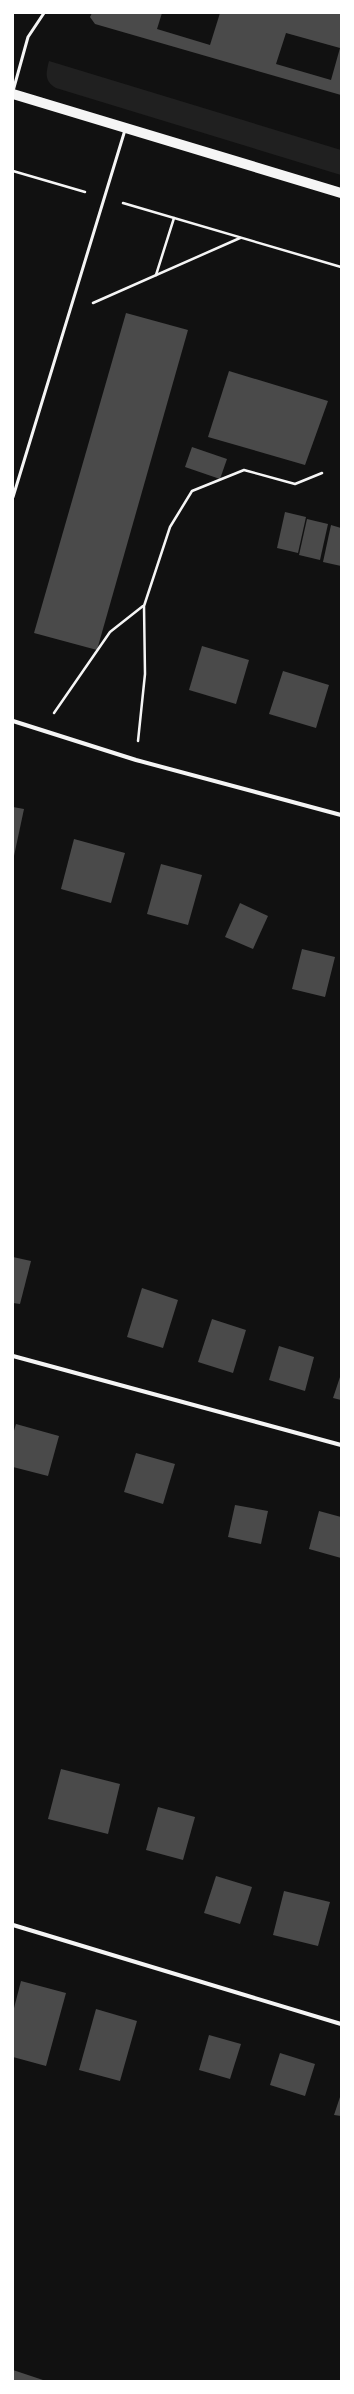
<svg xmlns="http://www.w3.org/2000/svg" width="354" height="2394" font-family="Ubuntu,sans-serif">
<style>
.green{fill:#202020}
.building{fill:#4a4a4a;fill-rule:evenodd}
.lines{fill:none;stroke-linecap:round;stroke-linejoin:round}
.path{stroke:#f5f5f5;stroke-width:2.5}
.service{stroke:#f5f5f5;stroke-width:3}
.minor{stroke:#f5f5f5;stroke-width:4}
.primary{stroke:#f5f5f5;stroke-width:10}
</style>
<rect width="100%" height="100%" fill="#111"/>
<path class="green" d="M49 61 341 150V175L56 88C44 81 46 73 49 61Z"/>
<g class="building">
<path d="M92 13H162L157 29 210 45 220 13H341V95L95 24 90 17ZM286 33 340 48 331 80 276 64Z"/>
<polygon points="126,313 188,330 97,650 34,633"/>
<polygon points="229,371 328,401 305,465 208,437"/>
<polygon points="192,447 227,459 220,479 185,467"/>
<polygon points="285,512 306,517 298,553 277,548"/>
<polygon points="307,519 328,524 320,560 299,555"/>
<polygon points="331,525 341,528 341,566 323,562"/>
<polygon points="202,646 249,660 236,704 189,690"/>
<polygon points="283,671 329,685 316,728 269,714"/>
<polygon points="13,807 24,809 14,856 13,856"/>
<polygon points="74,839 125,853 111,903 61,889"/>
<polygon points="161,864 202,875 188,925 147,914"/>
<polygon points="240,903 268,916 253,949 225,937"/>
<polygon points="302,949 335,957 325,997 292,989"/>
<polygon points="13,1257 31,1261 20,1304 13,1303"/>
<polygon points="142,1288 178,1300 163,1348 127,1337"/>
<polygon points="212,1319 246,1330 233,1373 198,1362"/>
<polygon points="279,1346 314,1357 305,1391 269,1380"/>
<polygon points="341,1374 341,1400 333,1398"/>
<polygon points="16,1424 59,1436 48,1476 13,1467 13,1434"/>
<polygon points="136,1453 175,1464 163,1504 124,1492"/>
<polygon points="235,1505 268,1511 261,1544 228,1537"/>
<polygon points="319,1511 341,1517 341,1558 309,1549"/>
<polygon points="61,1769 120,1784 108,1834 48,1819"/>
<polygon points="158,1807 195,1817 183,1860 146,1850"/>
<polygon points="216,1876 252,1887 240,1924 204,1913"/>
<polygon points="284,1891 330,1902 318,1946 273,1935"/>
<polygon points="21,1981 66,1993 46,2066 13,2057 13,2012"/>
<polygon points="96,2009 137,2021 120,2081 79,2070"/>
<polygon points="209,2035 241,2044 230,2079 199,2070"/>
<polygon points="280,2053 315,2064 305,2096 270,2085"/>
<polygon points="341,2094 341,2116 334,2115"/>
<polygon points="13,2370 46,2381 13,2381"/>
</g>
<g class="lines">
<g class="path">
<polyline points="13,171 85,192"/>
<polyline points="123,203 341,267"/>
<polyline points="156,275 174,218"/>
<polyline points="93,303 240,238"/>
<polyline points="54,713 110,632 143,606"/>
<polyline points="138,741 145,674 144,606 170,527 192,491 244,470 295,484 322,473"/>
</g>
<g class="service">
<polyline points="13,91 28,37 44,13"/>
<polyline points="13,497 125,130"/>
</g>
<g class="minor">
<polyline points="13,721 136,760 341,815"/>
<polyline points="13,1356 341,1445"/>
<polyline points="13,1925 341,2024"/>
</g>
<polyline class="primary" points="13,94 341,193"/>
</g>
<rect width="354" height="2394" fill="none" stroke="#ffffff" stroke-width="28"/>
</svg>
